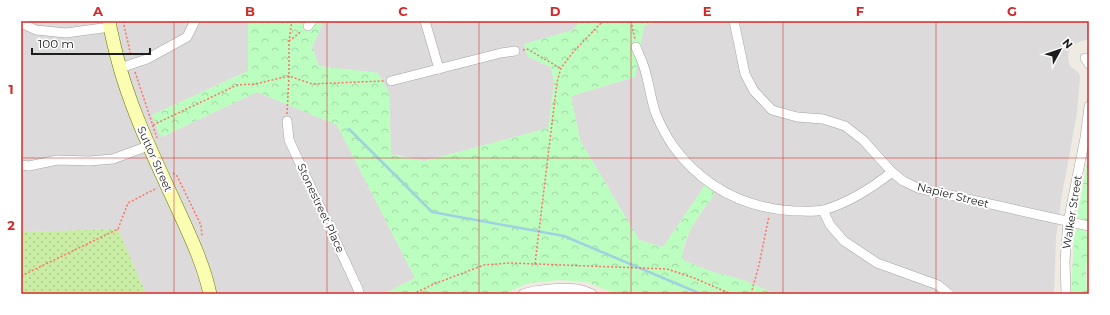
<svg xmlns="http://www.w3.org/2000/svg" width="1110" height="315" font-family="Montserrat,sans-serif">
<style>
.residential{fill:#dcdada}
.grass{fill:url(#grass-dots)}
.park{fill:url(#park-crowns)}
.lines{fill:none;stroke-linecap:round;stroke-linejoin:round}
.stream{stroke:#9fd2e0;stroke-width:2.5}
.street-casing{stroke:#a4a4a4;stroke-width:10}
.secondary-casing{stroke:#6d7900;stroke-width:14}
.path{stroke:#ff7264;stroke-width:1.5;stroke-dasharray:2 2;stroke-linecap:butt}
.street{stroke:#fff;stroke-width:9}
.secondary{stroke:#fbfeb2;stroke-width:13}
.grid{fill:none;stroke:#d62828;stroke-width:1;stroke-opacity:0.55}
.labels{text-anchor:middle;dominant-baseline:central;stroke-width:4;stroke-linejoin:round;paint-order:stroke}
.street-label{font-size:11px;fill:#1d1d1d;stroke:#fff}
.neatline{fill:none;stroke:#d62828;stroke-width:1.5}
.grid-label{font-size:13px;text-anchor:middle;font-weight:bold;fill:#d62828}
</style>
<defs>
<pattern id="grass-dots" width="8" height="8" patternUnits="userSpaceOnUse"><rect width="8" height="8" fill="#c9eda4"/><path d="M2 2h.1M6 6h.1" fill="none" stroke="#accb8d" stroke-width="1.8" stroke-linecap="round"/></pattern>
<pattern id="park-crowns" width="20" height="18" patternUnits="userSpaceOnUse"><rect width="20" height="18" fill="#bcfdc0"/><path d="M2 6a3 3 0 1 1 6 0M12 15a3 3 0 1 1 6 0" fill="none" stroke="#a1d8a5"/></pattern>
</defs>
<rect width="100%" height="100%" fill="#efebe2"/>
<g class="residential">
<polygon points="21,21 248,21 248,71 152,115 162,137 257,92 337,125 415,278 384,294 146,294 118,229 21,232"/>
<polygon points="324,21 579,21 573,30 524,44 528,57 551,67 554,82 549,128 424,161 397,155 391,155 389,93 378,73 319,66 312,47"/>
<polygon points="657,21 1089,21 1089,39 1079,42 1072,46 1069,51 1068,58 1070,66 1078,72 1080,77 1077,113 1061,200 1056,238 1054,294 803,294 801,292 771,292 743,280 710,271 683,260 682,254 690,229 715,193 705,185 663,247 639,240 580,140 571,96 635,77 644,26"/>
</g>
<polygon class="grass" points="118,229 146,294 21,294 21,232"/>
<g class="park">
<path d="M248 21H324L312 47 319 66 378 73 389 93 391 155 425 161 548 128 554 82 551 67 528 57 524 44 573 30 579 21H657L644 26 635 77 571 96 580 140 639 240 663 247 705 185 715 193C704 209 679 239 683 260L710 271 743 280 771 292H801L803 294H616L587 282 560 280 528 283 504 294H384L415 278 337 125 257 92 161 137 152 115 248 71Z"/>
<polygon points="1089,153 1089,214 1088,221 1077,217"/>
<polygon points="1080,229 1089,233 1089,235 1086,273 1087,294 1071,294 1074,236 1076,231"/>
</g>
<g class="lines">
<polyline class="stream" points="349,129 432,212 564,236 701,294"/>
<defs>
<g id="street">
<polyline points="425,21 439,69"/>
<polyline points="734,21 745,74 754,91 772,110 797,117 823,119 845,126 863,140 892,172 903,181 918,188 1089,226"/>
<polyline points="21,23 36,30 66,33 110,27"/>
<polyline points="308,26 312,21"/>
<path d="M636 47C638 53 641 58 643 64 649 80 650 98 656 114 660 124 667 137 673 146 703 187 744 208 794 211 803 211 815 212 824 210 850 202 872 188 892 172"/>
<polyline points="1085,58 1089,64"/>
<polyline points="120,68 147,59 187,37 195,21"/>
<polyline points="391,81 501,53 515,51"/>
<polyline points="287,121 289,140 358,289 359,294"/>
<polyline points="21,165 29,166 57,160 89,161 113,159 148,146"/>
<polyline points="823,210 830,225 844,241 877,263 938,285 949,294"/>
<path d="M523 294C536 289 563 287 577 289 582 290 587 292 592 294"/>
<polyline points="1066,294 1065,261 1068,222 1085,138 1089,106"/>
</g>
<path id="secondary" d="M109 21C111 33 114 45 117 57 131 112 157 163 180 214 192 240 204 266 210 294"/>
</defs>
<use href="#street" class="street-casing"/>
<use href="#secondary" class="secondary-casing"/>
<g class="path">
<polyline points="123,21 131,56"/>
<polyline points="631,21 635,39"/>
<polyline points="289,41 302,31"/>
<polyline points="523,50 527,49 560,68"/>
<polyline points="135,72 157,138"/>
<polyline points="287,114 289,76 289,41 292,21"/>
<polyline points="153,125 237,85 255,84 289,76 312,84 384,81"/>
<polyline points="173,173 177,176 201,225 202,236"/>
<polyline points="535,264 557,82 561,68 574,51 603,21"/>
<polyline points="21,276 118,229 128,203 157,188"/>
<polyline points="413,294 434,284 484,265 510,263 667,269 694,278 731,294"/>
<polyline points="751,294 759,265 769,216"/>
</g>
<use href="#street" class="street"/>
<use href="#secondary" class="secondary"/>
</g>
<path class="grid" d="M174 21V294M327 21V294M479 21V294M631 21V294M783 21V294M936 21V294M21 158H1089"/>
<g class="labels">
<g class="street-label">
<text transform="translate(155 159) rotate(66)">Suttor Street</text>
<text transform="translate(953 195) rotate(14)">Napier Street</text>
<text transform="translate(321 208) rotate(65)">Stonestreet Place</text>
<text transform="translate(1072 212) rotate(-81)">Walker Street</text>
</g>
</g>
<rect width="1110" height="315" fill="none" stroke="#ffffff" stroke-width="44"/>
<g transform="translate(1060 50) rotate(50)" stroke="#ffffff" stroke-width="3" paint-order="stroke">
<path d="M0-3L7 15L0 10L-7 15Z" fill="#1d1d1d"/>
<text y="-6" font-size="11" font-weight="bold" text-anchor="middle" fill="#1d1d1d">N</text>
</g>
<path d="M32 48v6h118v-6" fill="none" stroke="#1d1d1d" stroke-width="2"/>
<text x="38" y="48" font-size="12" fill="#1d1d1d" stroke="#ffffff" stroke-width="3" paint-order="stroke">100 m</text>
<rect x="22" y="22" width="1066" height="271" class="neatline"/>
<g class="grid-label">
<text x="98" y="16">A</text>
<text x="250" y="16">B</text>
<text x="403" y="16">C</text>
<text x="555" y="16">D</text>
<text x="707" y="16">E</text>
<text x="860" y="16">F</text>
<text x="1012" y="16">G</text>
<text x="11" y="94">1</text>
<text x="11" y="230">2</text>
</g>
</svg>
